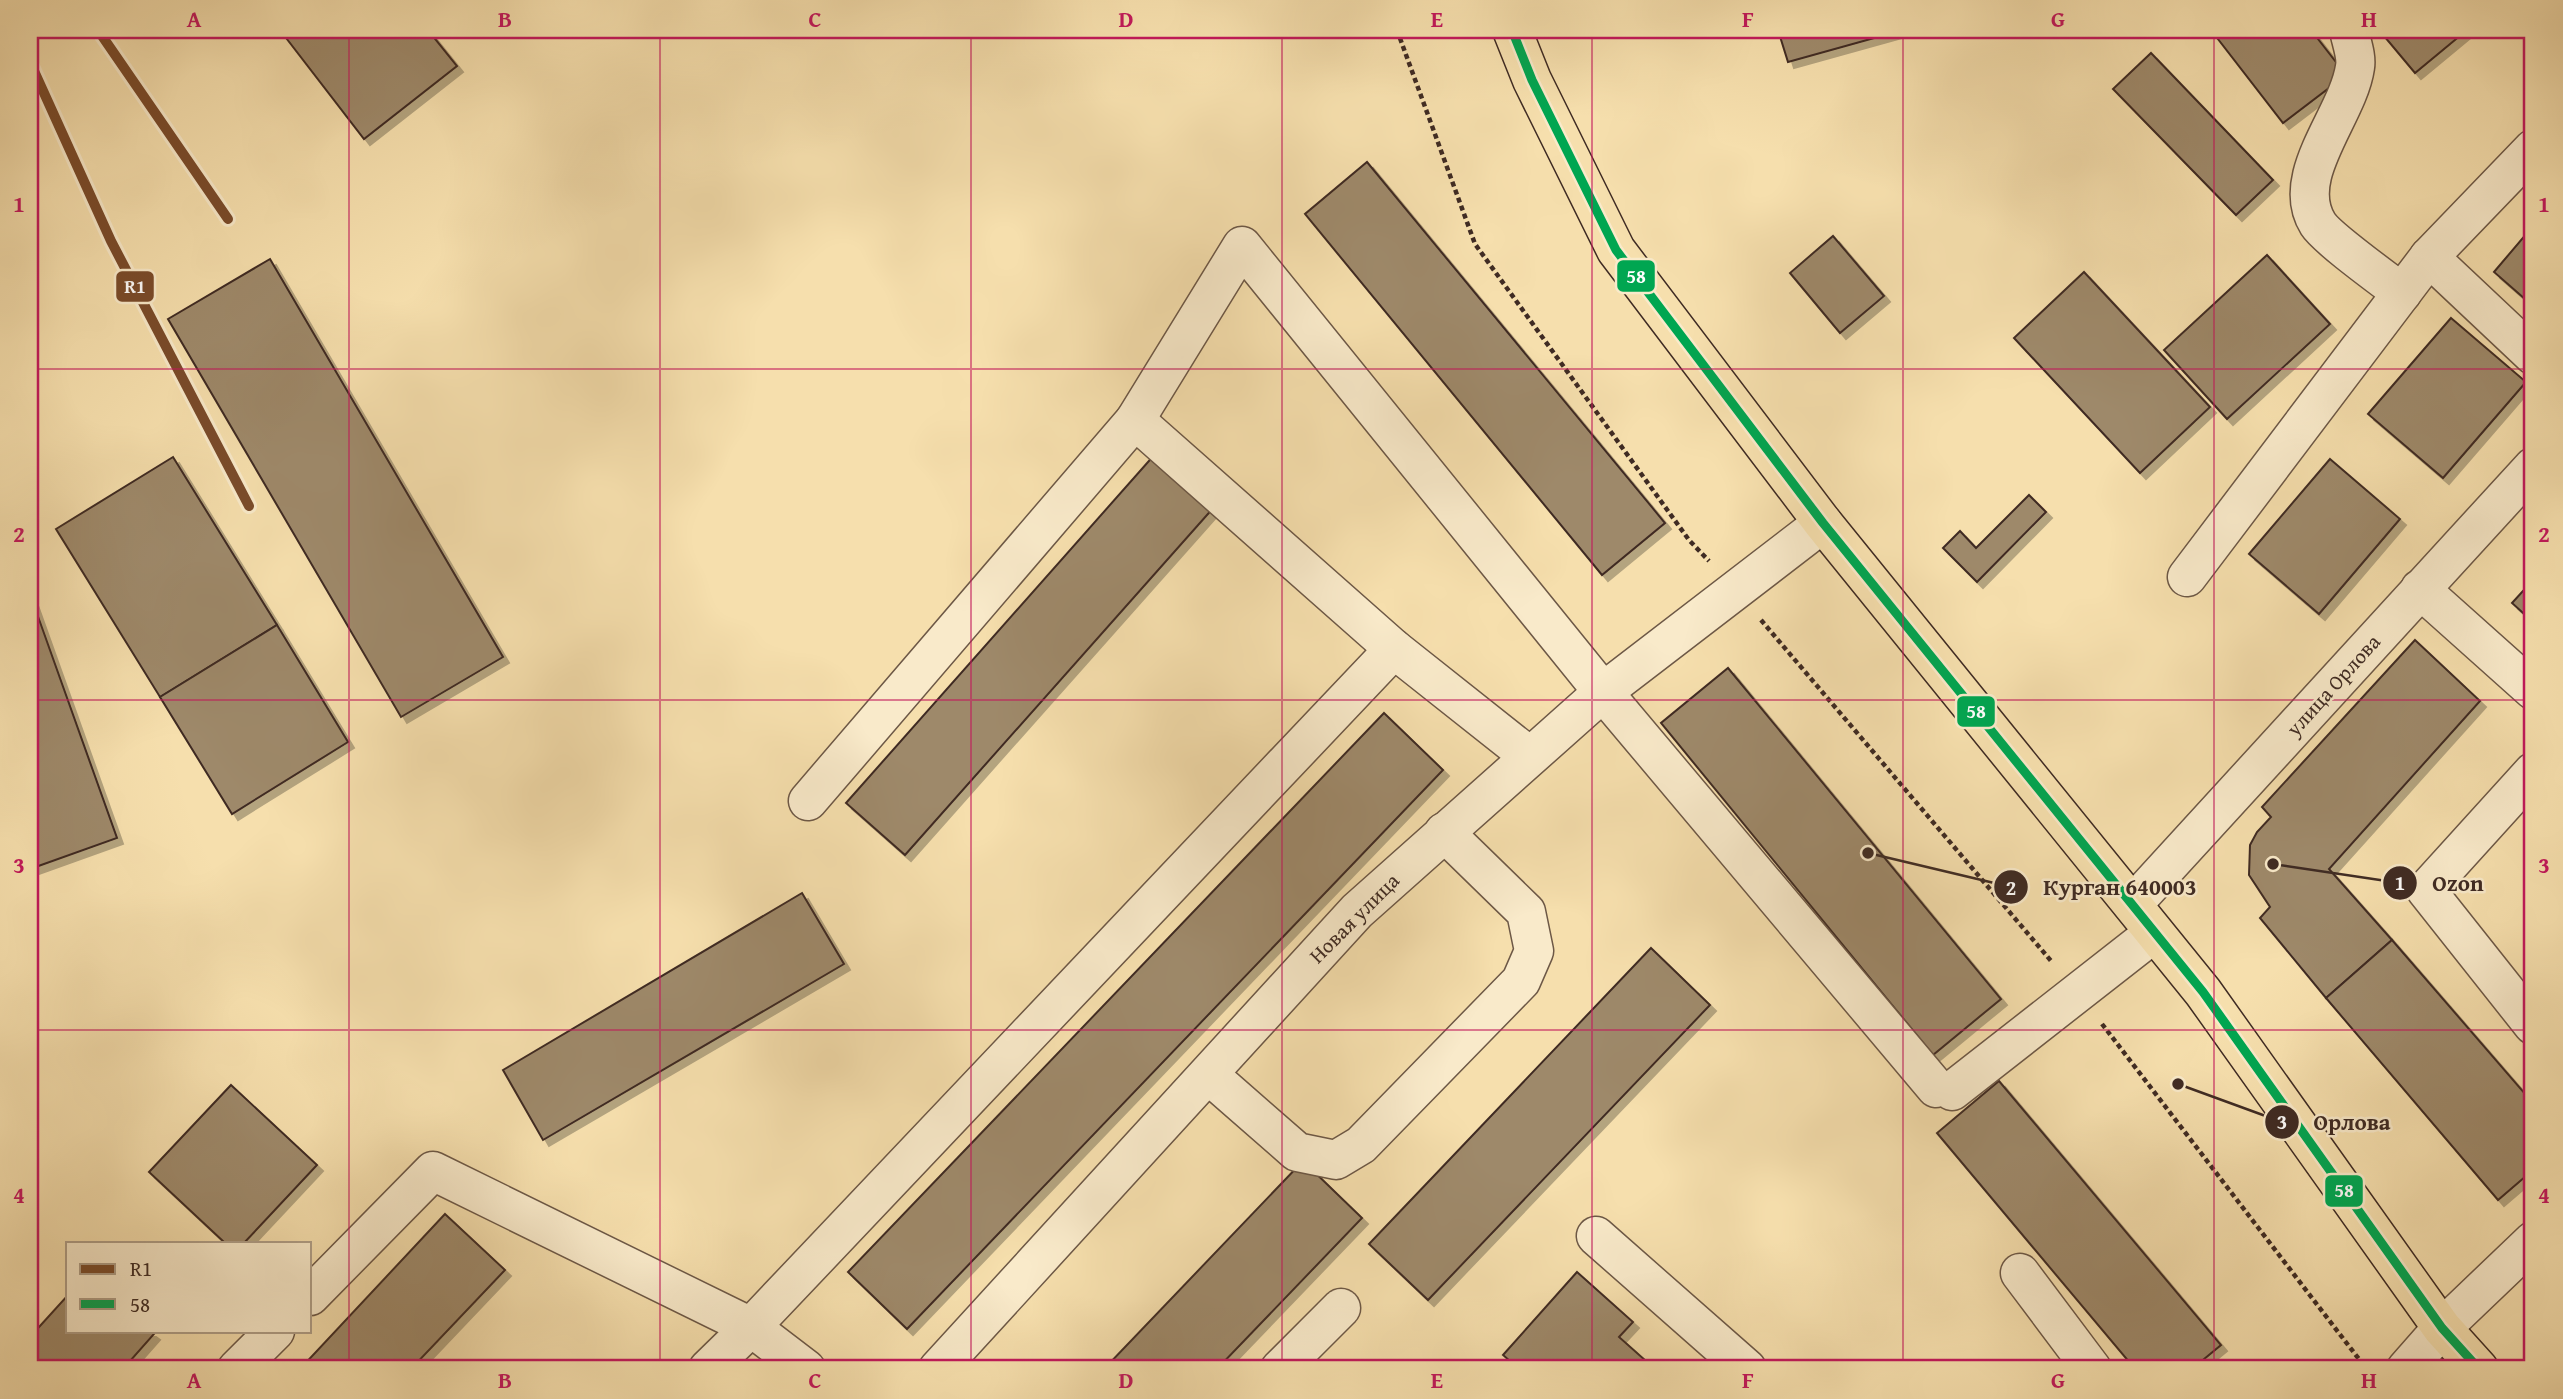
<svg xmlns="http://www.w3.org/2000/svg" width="2563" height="1399" font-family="'Gentium Book Plus',serif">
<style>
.building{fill:#9e896b;stroke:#3f2b23;stroke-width:2;filter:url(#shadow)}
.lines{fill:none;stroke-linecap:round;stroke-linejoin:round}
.minor-casing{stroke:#6d5846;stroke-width:41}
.major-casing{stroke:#3f2b23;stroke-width:41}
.path{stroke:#3f2b23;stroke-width:4.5;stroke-dasharray:5 3.5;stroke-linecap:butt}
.minor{stroke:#f9eaca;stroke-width:38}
.major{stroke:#f6dfad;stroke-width:38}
.bus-1-casing{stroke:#f9eaca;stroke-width:14}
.bus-1{stroke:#00a651;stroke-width:9}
.rail-1-casing{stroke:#f9eaca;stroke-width:16}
.rail-1{stroke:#7a4b2a;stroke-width:10}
.grid{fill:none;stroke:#c2185b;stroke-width:2;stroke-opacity:0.55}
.labels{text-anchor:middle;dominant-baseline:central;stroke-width:5;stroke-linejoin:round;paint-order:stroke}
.street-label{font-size:21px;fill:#3f2b23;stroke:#f9eaca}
.leader{fill:none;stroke:#3f2b23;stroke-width:2.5}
.callout-dot{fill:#3f2b23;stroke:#f9eaca;stroke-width:2.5}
.mark-label{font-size:21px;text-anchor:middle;font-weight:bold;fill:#fff}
.callout-label{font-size:23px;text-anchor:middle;font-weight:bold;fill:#3f2b23;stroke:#f9eaca;stroke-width:5;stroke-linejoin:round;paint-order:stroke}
.line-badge{stroke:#f9eaca;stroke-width:2.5}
.badge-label{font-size:19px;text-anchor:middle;font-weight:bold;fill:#fff}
.neatline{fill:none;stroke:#c2185b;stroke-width:2.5}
.grid-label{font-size:23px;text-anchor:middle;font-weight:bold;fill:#c2185b}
</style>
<defs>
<filter id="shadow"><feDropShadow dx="6" dy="6" stdDeviation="0" flood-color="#0004"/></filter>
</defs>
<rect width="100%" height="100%" fill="#f6dfad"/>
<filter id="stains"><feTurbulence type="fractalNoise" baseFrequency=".00286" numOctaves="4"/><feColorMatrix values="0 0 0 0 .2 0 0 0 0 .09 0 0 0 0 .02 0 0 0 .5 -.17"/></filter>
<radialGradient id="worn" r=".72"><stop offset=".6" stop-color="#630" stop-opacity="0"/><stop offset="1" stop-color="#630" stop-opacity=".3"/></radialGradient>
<g class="building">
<polygon points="280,30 428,30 457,66 364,139"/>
<polygon points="1778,30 1903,30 1788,62"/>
<polygon points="2211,30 2311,30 2346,75 2283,123"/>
<polygon points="2379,30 2467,30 2415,73"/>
<polygon points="2151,53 2273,180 2236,215 2113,89"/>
<polygon points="1367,162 1665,523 1602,575 1305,214"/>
<polygon points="2533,226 2533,306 2494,272"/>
<polygon points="1833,236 1884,296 1840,333 1790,273"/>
<polygon points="2267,255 2330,324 2227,419 2164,350"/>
<polygon points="270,259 503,657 401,717 168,319"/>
<polygon points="2084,272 2210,407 2140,473 2014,338"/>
<polygon points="2451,318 2526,382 2443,478 2368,414"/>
<polygon points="1156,453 1215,506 905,855 846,803"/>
<polygon points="173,457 277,625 160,697 56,529"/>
<polygon points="2330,459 2400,519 2319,614 2249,554"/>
<polygon points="2029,495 2046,512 1977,582 1943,548 1960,531 1976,548"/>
<polygon points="2533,580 2533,622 2512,603"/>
<polygon points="30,594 117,838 30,869"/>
<polygon points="277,625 348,742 232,814 160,697"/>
<polygon points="2415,640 2480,701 2329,869 2392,940 2326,998 2260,918 2270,907 2249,875 2250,845 2257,832 2271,817 2262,807"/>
<polygon points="1728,668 2001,999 1933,1055 1661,723"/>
<polygon points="1384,713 1443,770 907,1329 848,1272"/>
<polygon points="802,893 844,964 543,1140 503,1070"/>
<polygon points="2392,940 2533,1103 2533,1170 2498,1200 2326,998"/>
<polygon points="1651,948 1710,1005 1428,1300 1369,1244"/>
<polygon points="1999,1081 2221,1345 2192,1369 2135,1369 1937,1133"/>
<polygon points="231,1085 317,1165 244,1243 225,1243 149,1172"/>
<polygon points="1303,1161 1362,1218 1217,1369 1104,1369"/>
<polygon points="445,1214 505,1270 411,1369 300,1369"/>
<polygon points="1577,1272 1633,1322 1619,1337 1655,1369 1519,1369 1503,1355"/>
<polygon points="68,1295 68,1331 150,1331 154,1334 123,1369 30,1369 30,1337"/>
</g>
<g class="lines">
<defs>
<g id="minor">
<path d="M2349 30C2351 41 2357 56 2355 67 2348 116 2288 176 2318 224 2327 238 2385 280 2402 293"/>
<polyline points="2533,149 2429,257 2533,355"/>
<polyline points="1135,420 1242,246 1603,692 1936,1088"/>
<polyline points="2187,577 2429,257"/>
<polyline points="2420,589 2533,690"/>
<polyline points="2533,772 2426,890 2533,1025"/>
<polyline points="808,801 1135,420 1394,649 1529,756"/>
<polyline points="2133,904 2533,467"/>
<polyline points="1209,1075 1297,1152 1336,1160 1361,1145 1521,981 1534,951 1526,912 1444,832"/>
<polyline points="1952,1091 2154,933"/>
<polyline points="1596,1236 1747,1369"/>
<polyline points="2020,1273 2092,1369"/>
<polyline points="310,1296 433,1171 751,1327 1394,649"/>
<polyline points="237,1369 275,1331"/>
<polyline points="708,1369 751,1327 806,1369"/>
<polyline points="938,1369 1357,911 1603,692 1823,523"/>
<polyline points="1280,1369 1341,1308"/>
<polyline points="2406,1369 2442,1328 2533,1241"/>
</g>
<polyline id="major" points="1512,30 1532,80 1616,250 1823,523 2203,992 2442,1328 2479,1369"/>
</defs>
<use href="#minor" class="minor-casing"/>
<use href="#major" class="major-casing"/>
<g class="path">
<polyline points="1397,30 1475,244 1689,540 1709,561"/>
<polyline points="1761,620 2052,962"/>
<polyline points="2102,1024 2365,1367"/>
</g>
<use href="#minor" class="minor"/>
<use href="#major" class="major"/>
<defs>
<polyline id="bus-1" points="1512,30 1532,80 1616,250 1823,523 2203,992 2442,1328 2479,1369"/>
</defs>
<use href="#bus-1" class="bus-1-casing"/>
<use href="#bus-1" class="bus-1"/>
<defs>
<g id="rail-1">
<polyline points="98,30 228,219"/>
<polyline points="30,62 111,241 249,506"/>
</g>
</defs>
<use href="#rail-1" class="rail-1-casing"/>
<use href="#rail-1" class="rail-1"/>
</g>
<path class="grid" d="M349 30V1369M660 30V1369M971 30V1369M1282 30V1369M1592 30V1369M1903 30V1369M2214 30V1369M30 369H2533M30 700H2533M30 1030H2533"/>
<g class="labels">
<g class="street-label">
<text transform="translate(2333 685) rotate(-48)">улица Орлова</text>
<text transform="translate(1354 918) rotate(-45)">Новая улица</text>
</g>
</g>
<path class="leader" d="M2273 864L2400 883M1868 853L2011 887M2178 1084L2282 1122"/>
<g class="callout-dot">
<circle cx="2273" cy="864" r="7"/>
<circle cx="1868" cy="853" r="7"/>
<circle cx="2178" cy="1084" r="7"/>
<circle cx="2400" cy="883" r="18"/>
<circle cx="2011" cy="887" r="18"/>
<circle cx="2282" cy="1122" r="18"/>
</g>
<g class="mark-label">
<text x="2400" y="890">1</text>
<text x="2011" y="895">2</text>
<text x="2282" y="1129">3</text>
</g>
<g class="callout-label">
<text x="2458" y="891">Ozon</text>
<text x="2120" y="895">Курган 640003</text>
<text x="2352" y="1130">Орлова</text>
</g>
<g class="line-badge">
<rect x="1616" y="259" width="40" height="34" rx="7" fill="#00a651"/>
<rect x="115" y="270" width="40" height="33" rx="7" fill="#7a4b2a"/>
<rect x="1956" y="695" width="40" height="33" rx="7" fill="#00a651"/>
<rect x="2324" y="1174" width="40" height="34" rx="7" fill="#00a651"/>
</g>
<g class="badge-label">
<text x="1636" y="283">58</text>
<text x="135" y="293">R1</text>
<text x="1976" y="718">58</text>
<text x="2344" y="1197">58</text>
</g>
<rect width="2563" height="1399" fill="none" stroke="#f6dfad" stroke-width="77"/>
<rect x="66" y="1242" width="245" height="91" fill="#f9eaca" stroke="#af9e87" stroke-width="2"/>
<rect x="80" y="1264" width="35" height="10" fill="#7a4b2a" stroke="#af9e87" stroke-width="2"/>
<text x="130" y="1276" font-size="21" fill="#3f2b23">R1</text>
<rect x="80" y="1299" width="35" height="10" fill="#00a651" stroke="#af9e87" stroke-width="2"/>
<text x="130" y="1312" font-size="21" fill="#3f2b23">58</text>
<rect x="38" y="38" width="2486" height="1322" class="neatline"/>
<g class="grid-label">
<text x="194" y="27">A</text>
<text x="505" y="27">B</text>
<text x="815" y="27">C</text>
<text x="1126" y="27">D</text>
<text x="1437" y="27">E</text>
<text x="1748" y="27">F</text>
<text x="2058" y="27">G</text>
<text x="2369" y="27">H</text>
<text x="19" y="212">1</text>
<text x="2544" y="212">1</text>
<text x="19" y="542">2</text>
<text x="2544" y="542">2</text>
<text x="19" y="873">3</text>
<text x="2544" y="873">3</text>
<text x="19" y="1203">4</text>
<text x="2544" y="1203">4</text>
<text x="194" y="1388">A</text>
<text x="505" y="1388">B</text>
<text x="815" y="1388">C</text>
<text x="1126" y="1388">D</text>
<text x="1437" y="1388">E</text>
<text x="1748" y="1388">F</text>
<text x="2058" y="1388">G</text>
<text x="2369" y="1388">H</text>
</g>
<rect width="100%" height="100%" filter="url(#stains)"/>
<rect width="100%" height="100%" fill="url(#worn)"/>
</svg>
